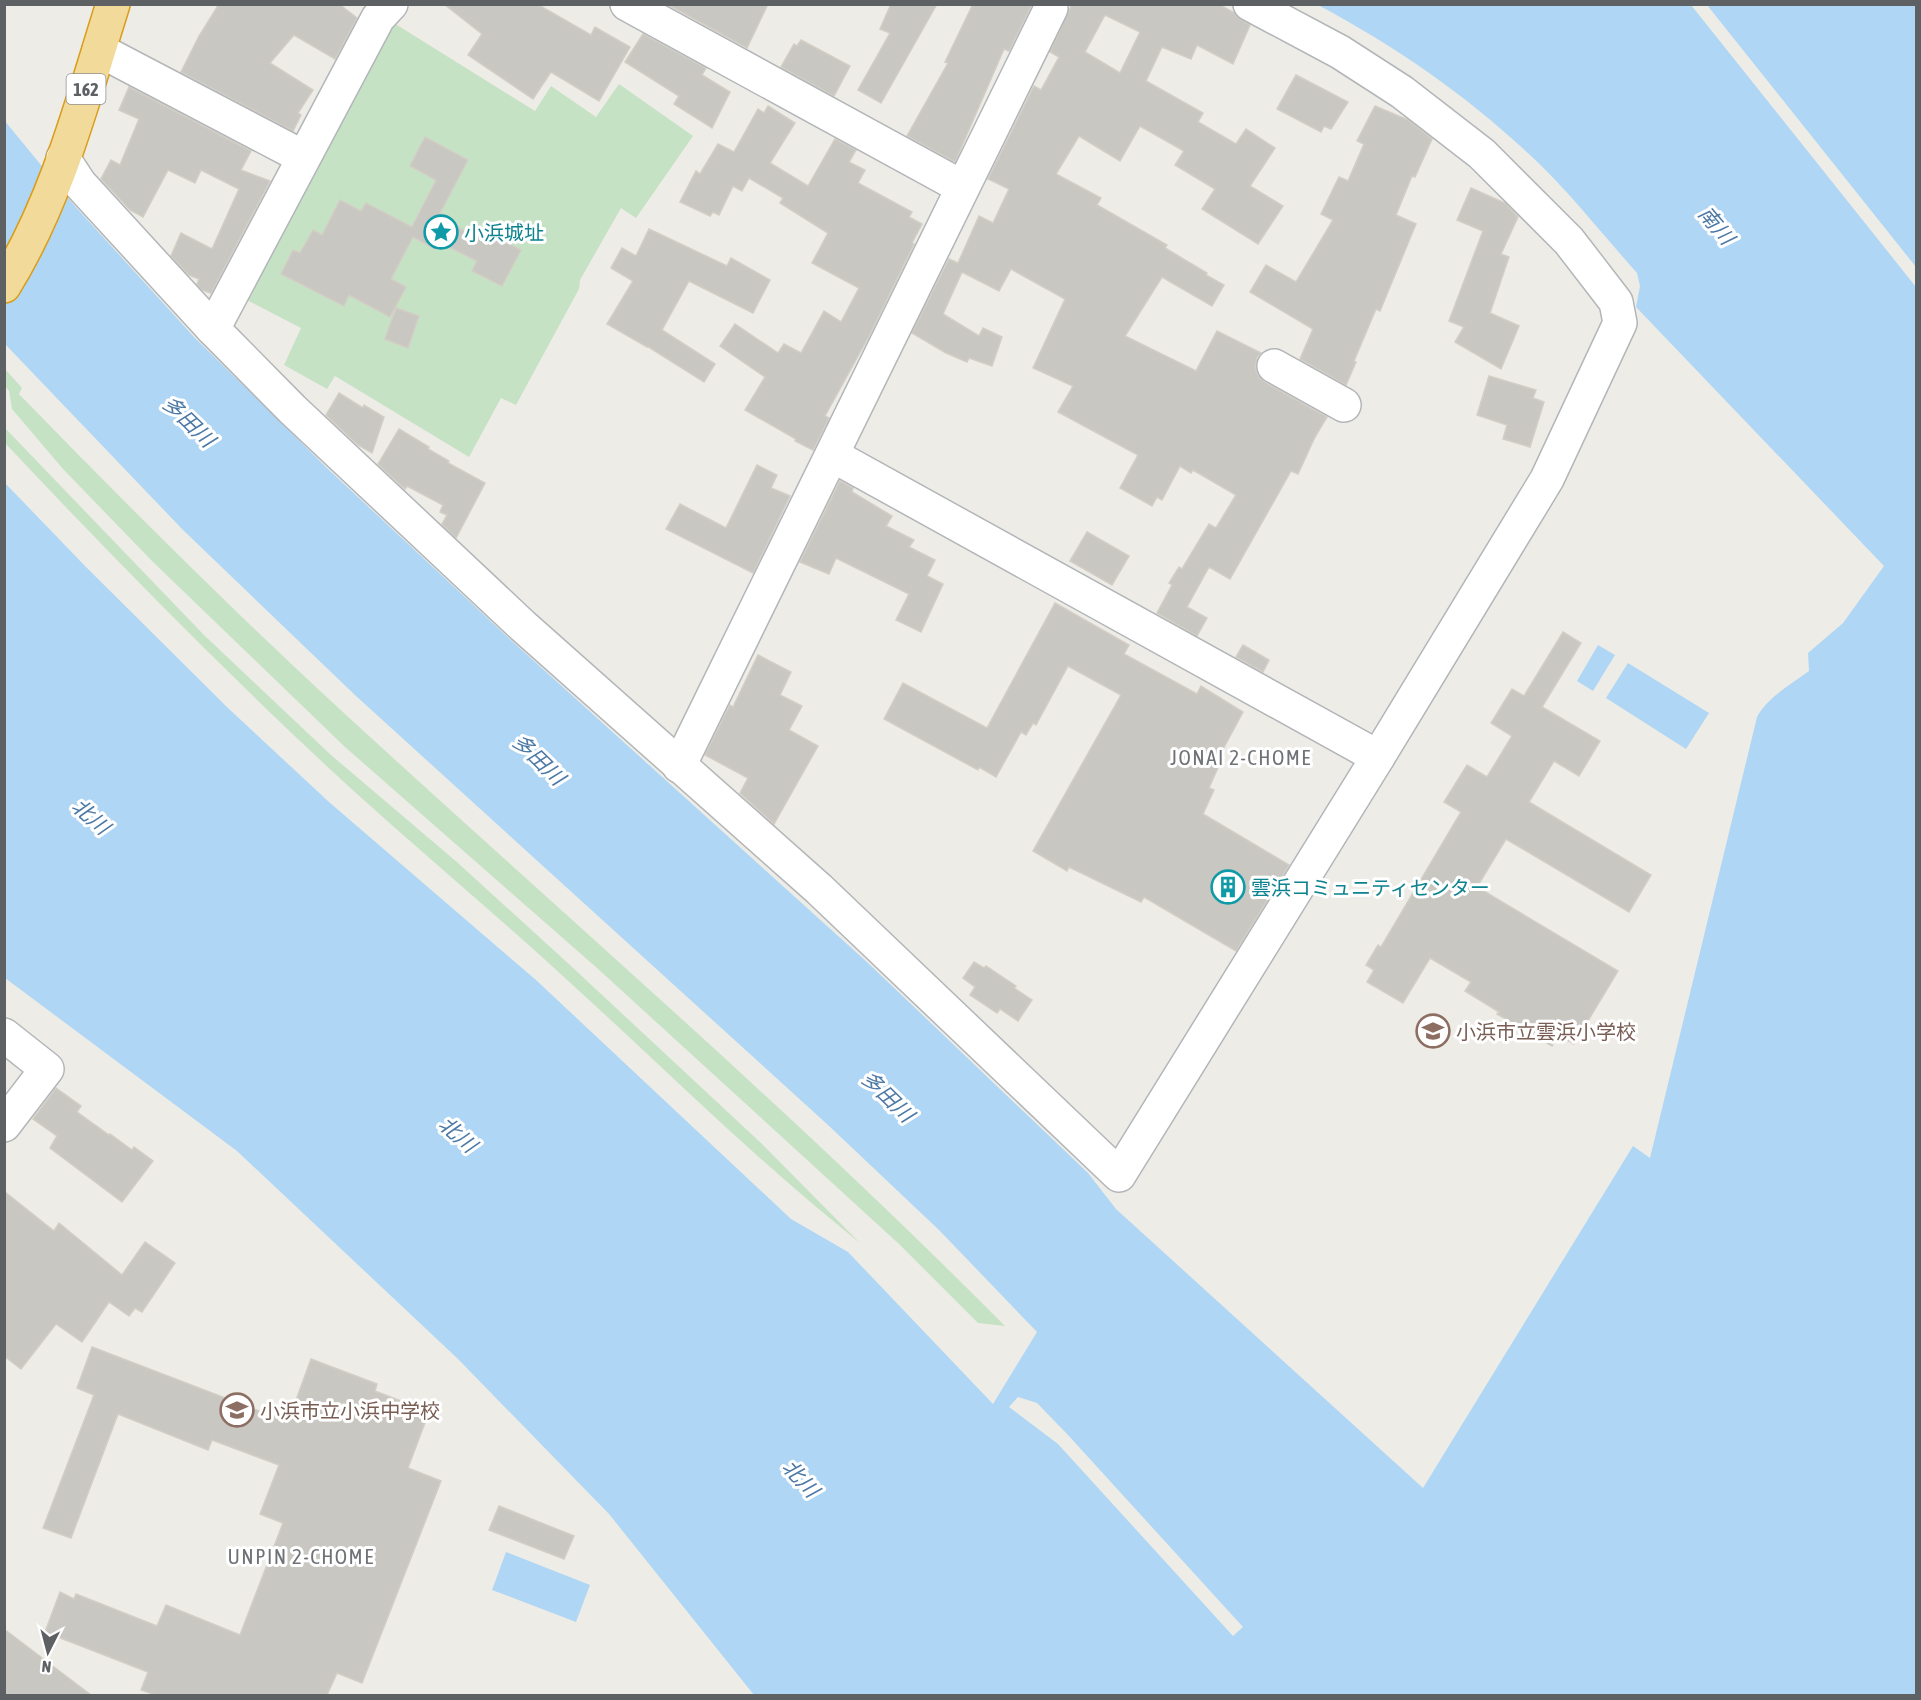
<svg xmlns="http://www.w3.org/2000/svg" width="1921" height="1700" font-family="'Asap Condensed','Noto Sans JP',sans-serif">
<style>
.green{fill:#c6e2c5}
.water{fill:#afd7f5}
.pier{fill:#eeece6}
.building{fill:#c9c7c2;stroke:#d2cec5;stroke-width:1.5;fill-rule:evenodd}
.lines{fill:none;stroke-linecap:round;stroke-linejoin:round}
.minor-casing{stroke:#b3b6b9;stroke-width:36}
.highway-casing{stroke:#d99c1b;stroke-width:36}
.minor{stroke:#fff;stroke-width:33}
.highway{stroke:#f1da9a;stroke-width:33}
.labels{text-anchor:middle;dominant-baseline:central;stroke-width:6;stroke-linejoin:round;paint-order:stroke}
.shield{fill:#fff;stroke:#8e9092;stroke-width:1.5}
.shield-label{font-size:18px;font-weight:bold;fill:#5e6164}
.culture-label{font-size:20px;fill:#0d838f;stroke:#fff;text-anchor:start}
.education-label{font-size:20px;fill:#785e54;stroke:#fff;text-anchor:start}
.water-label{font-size:21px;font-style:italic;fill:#4d79a6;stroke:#fff}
.neighbourhood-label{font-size:21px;letter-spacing:1.5px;fill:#6f7276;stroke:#fff}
</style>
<rect width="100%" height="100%" fill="#eeece6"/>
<g class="green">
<polygon points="389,20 535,111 551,86 596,117 619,84 693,136 636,218 621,208 580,280 579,289 516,405 501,398 469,457 335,376 327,389 284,365 301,328 241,297"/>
<path d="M5 369 22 388 19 394C125 503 233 611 345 714 566 917 794 1113 1005 1326L978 1323 899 1244 597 968 345 747 152 561 63 469 12 409 9 391 5 386Z"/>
<path d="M5 428 204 635 331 755 458 863 571 966 761 1143 860 1243C752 1157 655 1059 553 967 485 905 414 846 346 784 228 675 115 560 5 443Z"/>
</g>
<g class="water">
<path d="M1318 5H1916V1695H754L609 1514 458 1359 237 1151 5 978V483L86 567 229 709 329 802 536 980 791 1219 848 1252 993 1404 1037 1332 939 1230 828 1125 356 696 183 530 5 344 4 120 73 204 195 338 328 469 513 642 868 963 1088 1173 1116 1209 1423 1488 1633 1146 1650 1158 1757 717C1768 697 1790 685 1809 671L1808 653 1843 623 1884 566 1636 307 1640 286 1637 273C1602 234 1569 191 1530 155 1466 95 1395 46 1318 5Z"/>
<polygon points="1598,645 1615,655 1593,691 1577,681"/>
<polygon points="1628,663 1709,713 1686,749 1606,698"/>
<polygon points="506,1552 590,1585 576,1622 492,1590"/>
</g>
<g class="pier">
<polygon points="1691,5 1707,5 1916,267 1916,287"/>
<polygon points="1018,1397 1037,1403 1068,1435 1243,1627 1233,1636 1058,1444 1009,1407"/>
</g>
<g class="building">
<polygon points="219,4 339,4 357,18 335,59 294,35 270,63 313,90 298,113 301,115 293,131 181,72 199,36"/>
<polygon points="444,4 537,4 591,35 595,27 630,47 599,101 551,72 533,99 468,55 482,34"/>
<polygon points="667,4 768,4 747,48"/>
<polygon points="891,4 937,4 881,103 858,90 890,33 880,29"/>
<polygon points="973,4 1027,4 1031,6 1009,51 1004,49 955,162 907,136 948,63 945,62"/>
<path d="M1072 4H1218L1233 12 1241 20 1250 25 1233 64 1197 45 1191 59 1162 47 1146 81 1203 113 1198 122 1236 144 1246 129 1275 148 1250 186 1283 206 1258 244 1202 209 1215 189 1175 165 1184 151 1140 126 1120 161 1079 136 1056 174 1101 198 1097 205 1167 245 1165 248 1207 273 1206 275 1224 285 1212 306 1162 277 1125 336 1196 371 1217 331 1261 353 1257 357 1255 367 1258 375 1264 382 1327 417 1315 437 1298 474 1291 471 1230 579 1209 567 1187 607 1207 618 1197 636 1157 613 1172 585 1169 583 1179 567 1182 569 1209 524 1216 528 1236 495 1193 470 1191 473 1180 466 1162 500 1157 497 1152 506 1120 488 1138 455 1058 412 1073 386 1033 368 1065 299 1011 269 999 291 962 272 943 314 979 336 983 328 1002 337 992 366 969 358 967 362 946 353 912 333 949 259 958 263 979 216 993 223 1009 189 988 179 1034 86 1041 90 1059 57 1050 52ZM1105 15 1140 32 1120 73 1085 52Z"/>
<polygon points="643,34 706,68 702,75 730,92 712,128 674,104 679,96 625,62"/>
<polygon points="801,40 850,66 834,96 781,67 794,44 797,46"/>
<polygon points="1296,75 1348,102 1331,129 1324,126 1321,132 1277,109"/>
<polygon points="129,87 251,151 241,170 270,181 211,293 202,290 197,284 199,279 189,275 171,256 181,233 212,249 239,189 201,170 195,183 168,170 143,217 130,210 101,179 111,160 120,165 139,119 119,110"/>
<polygon points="768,106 795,123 770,163 808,186 835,139 856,150 849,162 865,170 858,183 912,212 909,217 922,224 912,243 914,244 868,338 825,416 829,418 813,450 795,441 796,439 745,410 765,377 720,346 735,324 778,353 784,344 801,353 824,311 841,322 859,288 812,263 828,233 780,203 783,198 749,178 742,191 733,186 719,215 713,212 710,216 680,202 696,171 700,174 718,144 734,152 758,109 764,113"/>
<polygon points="1375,106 1408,120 1432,139 1415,177 1412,176 1396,215 1416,224 1380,311 1376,309 1354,361 1356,362 1346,385 1300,359 1313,329 1250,292 1266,265 1296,282 1333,220 1321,214 1339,177 1348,181 1364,144 1357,141"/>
<polygon points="425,137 468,160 440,213 450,218 448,222 485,242 489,234 521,250 502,286 472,271 477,261 439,242 435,249 413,237 391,279 406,287 390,317 349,295 344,306 281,274 293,250 300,253 313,230 322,235 340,200 361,211 366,203 412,227 436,180 410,166"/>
<polygon points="1471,188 1505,203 1518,217 1501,254 1509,257 1490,313 1519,326 1501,369 1455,342 1464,327 1449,321 1483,231 1457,220"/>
<polygon points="649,229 727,266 731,258 770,280 753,313 689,281 662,330 715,364 704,382 647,346 647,347 607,324 633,281 611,268 622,248 636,256"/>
<polygon points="396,308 419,316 408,348 385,339"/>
<polygon points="1489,376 1536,390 1533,398 1544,402 1530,447 1503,439 1507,425 1477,415"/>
<polygon points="339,393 363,408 364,405 384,417 372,453 358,445 326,415"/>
<polygon points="399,429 429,447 428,449 449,461 448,463 485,483 456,538 442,524 447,515 440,512 443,505 407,486 405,489 378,464"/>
<polygon points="757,465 777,475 771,488 790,496 753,573 666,529 680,504 726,528"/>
<polygon points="840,481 853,488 852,492 892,516 886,526 914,540 909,547 935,560 927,576 943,584 921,632 896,620 909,594 836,558 829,574 800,562"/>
<polygon points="1087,532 1129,556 1112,585 1070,561"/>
<polygon points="1055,603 1129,645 1124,654 1197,694 1201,686 1243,712 1221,753 1224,754 1209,788 1214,790 1203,814 1289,865 1236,951 1144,897 1141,902 1069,867 1067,871 1033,851 1121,695 1068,666 1036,725 1033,723 1026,735 1021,732 996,777 979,767 978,770 884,719 903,683 987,728"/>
<polygon points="1563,632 1581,643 1542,707 1600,741 1579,776 1554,761 1529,802 1651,875 1629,912 1506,839 1477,887 1618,971 1574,1044 1558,1035 1552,1046 1497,1014 1499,1012 1465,991 1471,982 1430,958 1403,1003 1367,982 1374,970 1366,965 1378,945 1381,947 1461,812 1444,802 1467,765 1487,777 1512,736 1491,723 1512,689 1524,696"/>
<polygon points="1243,645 1269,660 1263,672 1236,657"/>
<polygon points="758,655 791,672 780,695 802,706 789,730 818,746 774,824 740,793 748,778 705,755 730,705 733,707"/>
<polygon points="974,962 984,968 986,966 1016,986 1014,988 1032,1000 1018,1021 1000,1009 997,1013 970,995 975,987 963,978"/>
<polygon points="56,1088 81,1106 77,1112 109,1135 110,1134 132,1150 134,1147 153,1161 122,1202 50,1148 57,1136 33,1119"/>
<polygon points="5,1192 54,1231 59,1223 122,1275 145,1242 175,1263 142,1312 135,1308 129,1316 109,1302 82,1342 56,1324 21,1369 4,1356"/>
<polygon points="92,1347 288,1422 311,1359 377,1384 375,1391 429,1412 408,1468 441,1481 362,1683 337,1673 327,1695 156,1695 141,1690 148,1672 45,1632 60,1592 74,1599 76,1594 157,1626 166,1605 240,1635 283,1523 260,1514 279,1465 212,1440 208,1450 118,1414 71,1538 43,1528 94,1395 77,1388"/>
<polygon points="499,1506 574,1536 564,1559 489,1530"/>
<polygon points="4,1629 54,1667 91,1695 4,1695"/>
</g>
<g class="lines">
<defs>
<g id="minor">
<polyline points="627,4 962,187"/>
<polyline points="99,50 303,157"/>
<polyline points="63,158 80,184 213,329 292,409 523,626 819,889 1119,1175 1378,757 1547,479 1620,323 1616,302 1569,241 1482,154 1402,92 1340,52 1250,4"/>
<polyline points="213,329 378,18 391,4"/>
<polyline points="1274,366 1344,405"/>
<polyline points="832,455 1378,757"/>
<polyline points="679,766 1051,8"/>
<polyline points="4,1035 47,1069 4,1125"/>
</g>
<path id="highway" d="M4 286C57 201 83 99 113 4"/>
</defs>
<use href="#minor" class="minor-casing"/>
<use href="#highway" class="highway-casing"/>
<use href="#minor" class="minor"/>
<use href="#highway" class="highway"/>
</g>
<defs>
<symbol id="sight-ring" viewBox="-11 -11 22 22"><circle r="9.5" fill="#fff" stroke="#0f9aa8" stroke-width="1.5"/><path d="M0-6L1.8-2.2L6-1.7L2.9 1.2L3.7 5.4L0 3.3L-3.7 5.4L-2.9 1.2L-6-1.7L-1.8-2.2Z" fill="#0f9aa8"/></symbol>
<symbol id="building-ring" viewBox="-11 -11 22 22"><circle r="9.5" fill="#fff" stroke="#0f9aa8" stroke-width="1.5"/><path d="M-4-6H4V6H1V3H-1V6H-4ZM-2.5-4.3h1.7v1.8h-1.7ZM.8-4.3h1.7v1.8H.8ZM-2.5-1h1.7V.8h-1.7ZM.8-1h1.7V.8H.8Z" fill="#0f9aa8"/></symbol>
<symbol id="school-ring" viewBox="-11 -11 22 22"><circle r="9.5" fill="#fff" stroke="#8d6e63" stroke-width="1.5"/><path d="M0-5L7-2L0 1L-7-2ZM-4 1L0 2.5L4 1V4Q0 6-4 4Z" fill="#8d6e63"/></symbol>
</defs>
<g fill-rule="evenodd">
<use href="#sight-ring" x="422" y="213" width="38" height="38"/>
<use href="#building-ring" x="1209" y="868" width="38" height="38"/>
<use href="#school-ring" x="1414" y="1012" width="38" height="38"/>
<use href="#school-ring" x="218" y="1391" width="38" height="38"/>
</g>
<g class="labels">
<rect class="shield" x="66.5" y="74" width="39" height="30" rx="4.5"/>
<g class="shield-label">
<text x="86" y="89">162</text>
</g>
<g class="culture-label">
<text x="464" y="232">小浜城址</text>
<text x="1251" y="887">雲浜コミュニティセンター</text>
</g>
<g class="education-label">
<text x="1456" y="1031">小浜市立雲浜小学校</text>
<text x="260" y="1410">小浜市立小浜中学校</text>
</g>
<g class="water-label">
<text transform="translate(1717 225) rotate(50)">南川</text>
<text transform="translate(189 421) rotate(44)">多田川</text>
<text transform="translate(539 759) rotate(44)">多田川</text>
<text transform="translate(91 816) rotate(41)">北川</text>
<text transform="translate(888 1096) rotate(44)">多田川</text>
<text transform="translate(458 1134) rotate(41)">北川</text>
<text transform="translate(801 1478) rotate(47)">北川</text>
</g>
<g class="neighbourhood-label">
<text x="1241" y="757">JONAI 2-CHOME</text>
<text x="301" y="1556">UNPIN 2-CHOME</text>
</g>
</g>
<rect width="1921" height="1700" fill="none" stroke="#5e6164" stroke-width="12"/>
<g transform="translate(48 1652) rotate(186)" stroke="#ffffff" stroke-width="4.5" paint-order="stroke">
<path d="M0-4.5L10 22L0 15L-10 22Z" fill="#5e6164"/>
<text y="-9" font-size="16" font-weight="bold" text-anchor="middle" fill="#5e6164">N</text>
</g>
</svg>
